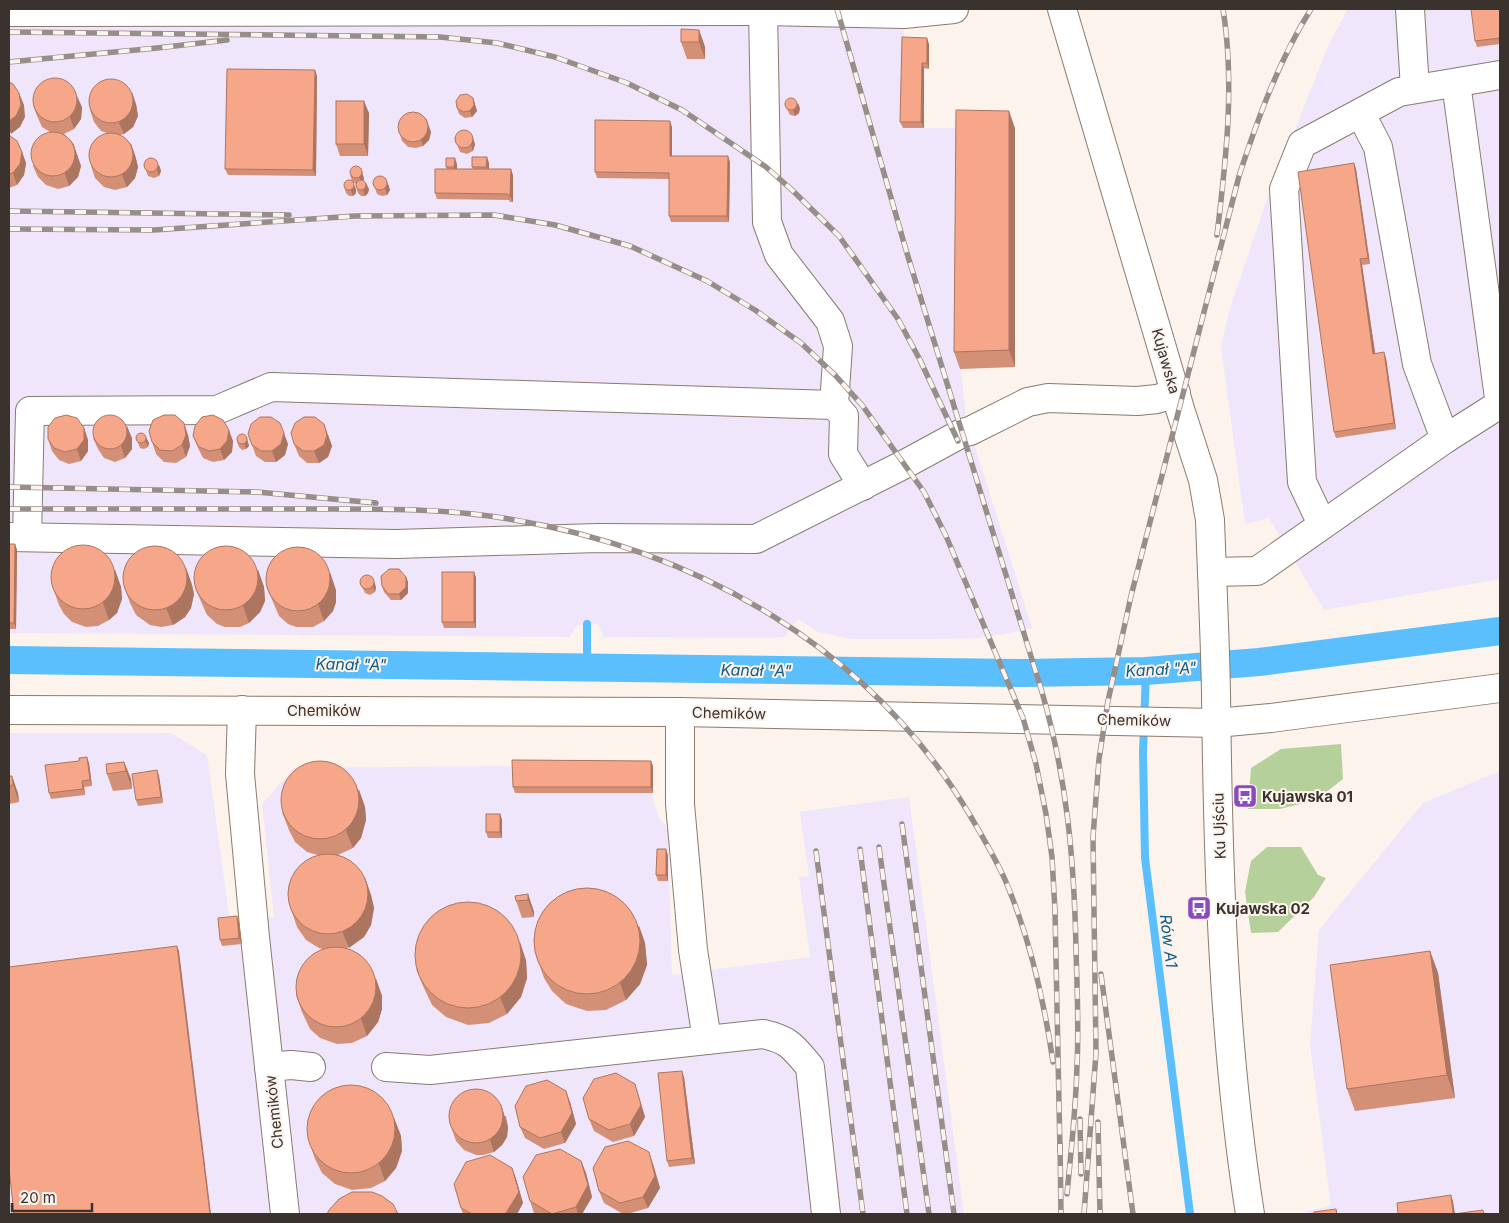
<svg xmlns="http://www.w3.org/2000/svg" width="1509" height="1223" font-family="Inter,sans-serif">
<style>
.industrial{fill:#efe6fc}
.green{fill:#b5d09a}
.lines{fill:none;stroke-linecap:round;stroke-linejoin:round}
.stream{stroke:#5abffc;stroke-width:8}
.canal{stroke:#5abffc;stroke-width:28}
.minor-casing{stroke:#8d796c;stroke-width:30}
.minor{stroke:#fff;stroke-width:28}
.rail-casing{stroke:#978e89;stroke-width:5.5}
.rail{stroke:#fcf3ed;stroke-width:4;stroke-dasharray:11;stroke-linecap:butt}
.wall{fill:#d49076}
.shaded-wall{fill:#ac7560}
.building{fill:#f6a789;stroke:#ac7560}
.labels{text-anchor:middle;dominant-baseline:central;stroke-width:4;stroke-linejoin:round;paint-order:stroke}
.street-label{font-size:15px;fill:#3a322d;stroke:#fcf3ed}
.poi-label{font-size:15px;font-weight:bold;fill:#3a322d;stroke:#fcf3ed;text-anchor:start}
.water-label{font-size:16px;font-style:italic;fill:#115e86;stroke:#fcf3ed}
</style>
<rect width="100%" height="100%" fill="#fcf3ed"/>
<g class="industrial">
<polygon points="9,9 904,9 904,43 929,44 929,69 924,69 924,128 1015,128 1015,367 961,369 965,409 970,431 1032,628 1000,635 979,638 930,639 852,639 818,632 798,619 784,637 772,638 604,637 598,624 577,625 570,637 9,633"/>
<polygon points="1348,9 1500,9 1500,579 1324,610 1269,518 1245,524 1221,347 1229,311 1266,202 1329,44"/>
<polygon points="9,733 171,733 207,755 230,922 274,917 262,804 294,768 485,766 653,766 653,801 659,818 665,825 668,832 672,975 810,957 799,877 809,876 800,812 909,797 964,1214 9,1214"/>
<polygon points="1500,771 1500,1214 1307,1214 1307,1211 1331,1206 1310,1045 1319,930 1423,803"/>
</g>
<g class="green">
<polygon points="1341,744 1343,779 1316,800 1280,809 1248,809 1251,768 1281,749"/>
<polygon points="1267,847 1301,847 1318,875 1326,878 1314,897 1278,932 1251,933 1245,892 1251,861"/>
</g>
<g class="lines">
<g class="stream">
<polyline points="587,624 587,667"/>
<polyline points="1146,671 1143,752 1145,858 1190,1214"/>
</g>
<polyline class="canal" points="9,660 1022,673 1146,671 1259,662 1500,631"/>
<defs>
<g id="minor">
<polyline points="763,9 767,222 779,255 830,321 838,346 834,405 844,416 843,454 863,486"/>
<path d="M1062 9 1180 409 1203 480 1210 520C1212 578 1215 636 1216 694 1218 868 1223 1042 1250 1214"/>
<polyline points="1410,9 1415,89"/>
<polyline points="9,12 763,11 904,14 954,9"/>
<polyline points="1456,83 1500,405"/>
<polyline points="1361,114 1378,147 1417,364 1445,439"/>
<polyline points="1322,524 1302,482 1284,189 1302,144 1399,92 1500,75"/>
<polyline points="9,537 396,544 598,538 756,539 905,464 962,433 970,431 1028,402 1048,398 1137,401 1157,399 1176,393"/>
<polyline points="27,537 30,411 217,410 271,387 834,405"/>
<polyline points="1212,572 1257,571 1445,439 1500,404"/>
<polyline points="9,710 680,712 1216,723 1271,718 1500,688"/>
<polyline points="242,710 240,774 255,937 285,1214"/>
<polyline points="680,712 680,804 693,950 707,1040"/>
<polyline points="269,1067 291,1065 311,1067"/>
<path d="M386 1067 430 1070 763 1034C790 1040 793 1047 810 1067L826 1214"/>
</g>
</defs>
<use href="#minor" class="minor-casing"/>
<use href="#minor" class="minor"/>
<defs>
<g id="rail">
<path d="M837 9 906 250 1042 692C1067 779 1074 858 1076 948 1077 987 1079 1026 1077 1065 1076 1109 1071 1151 1067 1194"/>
<polyline points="9,32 440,37 497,43 555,57 627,83 682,110 766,167 791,189 839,236 898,319 920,360 958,441"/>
<polyline points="9,62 157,48 227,40"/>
<polyline points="9,211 289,215"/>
<polyline points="9,229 154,230 355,216 494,215 555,225 630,246 707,281 755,310 801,343 835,375 862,405 924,492 946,536 1023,718 1036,764 1046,814 1052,857 1055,911 1060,1151"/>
<path d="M1217 235C1226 160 1235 84 1223 9"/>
<polyline points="9,487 257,492 376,503"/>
<path d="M9 509C105 509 200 509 296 509 367 509 439 507 509 519 698 550 872 649 971 817 983 838 996 859 1006 882 1030 939 1044 1000 1053 1062"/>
<polyline points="902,824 954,1214"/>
<polyline points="879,847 929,1214"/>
<polyline points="860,849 907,1214"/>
<polyline points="816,851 863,1214"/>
<polyline points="1101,974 1133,1214"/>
<polyline points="1080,1119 1081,1174"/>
<polyline points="1098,1122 1100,1214"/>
<polyline points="1060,1144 1061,1214"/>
<path d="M1084 1214 1096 1053 1093 837 1099 759 1108 701 1131 596 1239 176C1258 118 1279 60 1311 9"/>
</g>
</defs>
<use href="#rail" class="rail-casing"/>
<use href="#rail" class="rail"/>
</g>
<g class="wall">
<polygon points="1500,9 1500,44 1477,47 1475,41"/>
<polygon points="699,30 705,47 705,59 687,59 681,42"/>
<polygon points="929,44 929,69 924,68 924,128 903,128 900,122"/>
<polygon points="317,76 316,176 228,175 225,169"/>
<polygon points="473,98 477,111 472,117 465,118 459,114 457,108"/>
<polygon points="136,104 138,116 133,127 124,134 120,135 131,144 135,155 138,167 135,178 127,187 115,190 104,187 95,178 91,166 107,133 101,131 94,122 90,110"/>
<polygon points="33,105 82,107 81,119 74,129 64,134 73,143 81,166 78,177 69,186 58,189 46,185 38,177 33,166 50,132 42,127 37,116"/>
<polygon points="785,106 800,108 799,113 795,116 790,115 788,111"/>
<polygon points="369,113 368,156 340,156 336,144"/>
<polygon points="672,127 672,156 730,162 729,222 671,222 669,216 669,179 597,178 595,172"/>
<polygon points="398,128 431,132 429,140 423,146 416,148 408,147 402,141"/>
<polygon points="1015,128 1015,367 960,369 954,352"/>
<polygon points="9,135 22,152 26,163 24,175 17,185 9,188"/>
<polygon points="455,139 475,144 473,151 467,154 460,152"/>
<polygon points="489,163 489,169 513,175 513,202 510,202 509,200 437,199 435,193 447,169 446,167 457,164 457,169 473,169 472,167"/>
<polygon points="1354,163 1356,169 1370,264 1362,265 1375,353 1386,358 1396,429 1336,438 1334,432"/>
<polygon points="144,165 159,165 161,171 159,176 154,178 148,176"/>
<polygon points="361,168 364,179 363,180 369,189 368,193 365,196 361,196 358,193 356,187 356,184 352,181 350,175"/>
<polygon points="386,178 390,190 387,195 382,196 377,194 373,182"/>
<polygon points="344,187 356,189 356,193 353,196 349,196 346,193"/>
<polygon points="84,428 88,440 88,451 81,461 69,464 59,460 52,451 48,439"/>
<polygon points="248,434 288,444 285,455 276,462 265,462 256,456"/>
<polygon points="137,435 149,443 148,447 144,449 140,448 136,438"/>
<polygon points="188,435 190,446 186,457 176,463 164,462 156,454 152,442"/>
<polygon points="328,435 332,446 328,457 319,463 307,463 299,456 294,444"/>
<polygon points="193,436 233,441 232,452 224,460 213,462 203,458 198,448"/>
<polygon points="246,436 248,442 249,446 246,449 242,450 239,447 237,442"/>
<polygon points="93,438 132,438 132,449 125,458 115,462 104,458 98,449"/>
<polygon points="9,544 15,544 17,550 16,629 9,629"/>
<polygon points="186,568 192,585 194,594 191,608 185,617 173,625 161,627 150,625 136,615 130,603 124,586"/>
<polygon points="115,570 121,587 122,599 117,613 109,620 98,626 86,627 72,622 64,614 59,605 53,588"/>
<polygon points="258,570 264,587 265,601 260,612 249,623 240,627 225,627 217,624 207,615 202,604 195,587"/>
<polygon points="474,572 476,578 476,628 444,628 442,622"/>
<polygon points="406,577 408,582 408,593 401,600 391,600 384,592 382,586"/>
<polygon points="360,582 376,587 375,592 370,595 365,593"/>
<polygon points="266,585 336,590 336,602 333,611 324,621 313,627 296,627 288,624 279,616 273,602"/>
<polygon points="124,762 131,779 132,789 113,791 107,774"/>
<polygon points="89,763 92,786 84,787 85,795 51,799 49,793"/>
<polygon points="653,766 653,793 515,793 513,787"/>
<polygon points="9,776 18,793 19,802 9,804"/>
<polygon points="159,776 163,803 138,806 136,800"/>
<polygon points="359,790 365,807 366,820 361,838 353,848 338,855 365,878 371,895 374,908 371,925 364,937 347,948 376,979 382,996 382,1009 378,1022 367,1036 352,1043 337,1044 320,1038 310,1029 302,1012 296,995 323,949 319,948 306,940 297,927 291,909 318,855 307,852 295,842 289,830 282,812"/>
<polygon points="500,814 502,820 502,838 488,838 486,832"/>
<polygon points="668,855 668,881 658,881 656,875"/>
<polygon points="528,894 534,912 534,917 522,918 516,901"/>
<polygon points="239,922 242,944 222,946 220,940"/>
<polygon points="639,926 645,943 647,965 640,984 626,1000 606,1010 587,1011 566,1004 552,991 544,978 538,961"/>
<polygon points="1430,951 1438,973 1455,1098 1355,1111 1347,1089"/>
<polygon points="526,960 527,978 521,997 507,1014 489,1023 468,1025 446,1017 432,1005 423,986 416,969"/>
<polygon points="684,1077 695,1164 669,1167 667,1161"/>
<polygon points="635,1084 645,1117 634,1136 613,1142 594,1131 589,1119"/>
<polygon points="570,1102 576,1124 565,1143 544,1149 525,1138 520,1127"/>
<polygon points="506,1116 508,1127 507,1137 502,1145 494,1152 483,1155 476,1155 464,1150 456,1141 449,1121"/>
<polygon points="394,1118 401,1136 402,1151 396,1168 385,1181 371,1188 352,1190 335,1184 322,1173 315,1159 309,1141"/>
<polygon points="581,1161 586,1173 592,1197 582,1214 537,1214 534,1213 530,1201"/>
<polygon points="653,1164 660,1188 648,1208 627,1214 623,1214 604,1203 599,1191"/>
<polygon points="512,1168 516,1179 523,1203 517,1214 463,1214 461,1208"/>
</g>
<g class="shaded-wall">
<polygon points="699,30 705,47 705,59 699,42"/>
<polygon points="927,38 929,44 929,69 927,63"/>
<polygon points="922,63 924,68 924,128 921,122"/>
<polygon points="315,70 317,76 316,176 313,170"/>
<polygon points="132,92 136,104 138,116 133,127 124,134 119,123"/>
<polygon points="19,93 24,105 25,117 20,127 11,134 9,129 9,121"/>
<polygon points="77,96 82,107 81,119 74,129 70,117"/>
<polygon points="473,98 477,111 472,117 470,111"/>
<polygon points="364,101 369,113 368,156 364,144"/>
<polygon points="798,103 800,108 799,113 795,116 793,110"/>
<polygon points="1009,111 1015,128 1015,367 1009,350"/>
<polygon points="426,118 431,132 429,140 423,146 421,140"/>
<polygon points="670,121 672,127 672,161 670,156"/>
<polygon points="473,138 475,144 473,151 471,145"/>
<polygon points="73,143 81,166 78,177 69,186 65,174"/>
<polygon points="131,144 135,155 138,167 135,178 127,187 122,175"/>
<polygon points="22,152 26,163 24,175 17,185 13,173"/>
<polygon points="728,156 730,162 729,222 727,216"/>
<polygon points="487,157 489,163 489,172 486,167"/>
<polygon points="455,158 457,164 457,173 454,167"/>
<polygon points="1354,163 1356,169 1370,264 1368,258"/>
<polygon points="159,165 161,171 159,176 157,170"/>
<polygon points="361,168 364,179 362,183 359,177"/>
<polygon points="511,169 513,175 513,202 510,196"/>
<polygon points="353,183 356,189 356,193 353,196 351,190"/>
<polygon points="366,183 369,189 368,193 365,196 363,190"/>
<polygon points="388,184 390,190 387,195 385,189"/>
<polygon points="1360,259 1362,265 1376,359 1373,354"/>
<polygon points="1384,352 1386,358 1396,429 1394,423"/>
<polygon points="184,423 188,435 190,446 186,457 182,445"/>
<polygon points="324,424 332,446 328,457 319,463 314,451"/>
<polygon points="127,426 132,438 132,449 125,458 121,446"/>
<polygon points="84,428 88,440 88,451 81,461 77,449"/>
<polygon points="229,430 233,441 232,452 224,460 220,449"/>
<polygon points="284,433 288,444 285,455 276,462 272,451"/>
<polygon points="246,436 248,442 249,446 246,449 244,443"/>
<polygon points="146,437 149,443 148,447 145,441"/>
<polygon points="15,544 17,550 16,629 14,623"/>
<polygon points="186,568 192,585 194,594 191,608 185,617 173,625 166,608"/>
<polygon points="115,570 121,587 122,599 117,613 109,620 103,603"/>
<polygon points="258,570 264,587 265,601 260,612 249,623 243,606"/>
<polygon points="330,572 336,590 336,602 333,611 324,621 318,604"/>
<polygon points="474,572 476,578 476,628 474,622"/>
<polygon points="406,577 408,582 408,593 401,600 399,594"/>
<polygon points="374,581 376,587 375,592 372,586"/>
<polygon points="87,757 89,763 92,786 90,780"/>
<polygon points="651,761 653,766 653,793 651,787"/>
<polygon points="124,762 131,779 132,789 126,771"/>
<polygon points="157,770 159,776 163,803 161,797"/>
<polygon points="12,776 18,793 19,802 13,785"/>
<polygon points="82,781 84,787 85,795 83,789"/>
<polygon points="359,790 365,807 366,820 361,838 353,848 346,831"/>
<polygon points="500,814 502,820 502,838 500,832"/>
<polygon points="666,849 668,855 668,881 666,875"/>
<polygon points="365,878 371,895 374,908 371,925 364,937 349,948 342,931"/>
<polygon points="528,894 534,912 534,917 528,900"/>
<polygon points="237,916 239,922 242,944 239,938"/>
<polygon points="639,926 645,943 647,965 640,984 626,1000 620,983"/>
<polygon points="520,942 526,960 527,978 521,997 507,1014 500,997"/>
<polygon points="177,946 179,951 211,1214 210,1214"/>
<polygon points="1430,951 1438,973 1455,1098 1447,1075"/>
<polygon points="376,979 382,996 382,1009 378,1022 367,1036 361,1019"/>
<polygon points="682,1071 684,1077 695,1164 692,1158"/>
<polygon points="635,1084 645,1117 634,1136 630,1124"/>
<polygon points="566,1091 570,1102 576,1124 565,1143 561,1132"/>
<polygon points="501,1104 508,1127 507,1137 502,1145 494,1152 490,1140"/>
<polygon points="394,1118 401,1136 402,1151 396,1168 385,1181 379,1164"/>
<polygon points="649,1152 653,1164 660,1188 648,1208 643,1197"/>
<polygon points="581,1161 586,1173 592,1197 582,1214 578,1214 576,1207"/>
<polygon points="512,1168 516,1179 523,1203 517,1214 507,1214"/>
<polygon points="1451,1195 1453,1201 1455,1214 1453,1214"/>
</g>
<g class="building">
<polygon points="1471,9 1500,9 1500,38 1475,41"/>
<polygon points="681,29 699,30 699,42 681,42"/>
<polygon points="902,37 927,38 927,63 922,63 921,122 900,122"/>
<polygon points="227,69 315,70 313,170 225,169"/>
<circle cx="55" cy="100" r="22"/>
<circle cx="111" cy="101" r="22"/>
<polygon points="9,82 13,84 19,93 21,105 16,116 9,121"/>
<polygon points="467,94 473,98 474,105 470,111 463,112 457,108 456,101 460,95"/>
<circle cx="791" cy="104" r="6"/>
<rect x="336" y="101" width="28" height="43"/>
<polygon points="956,110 1009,111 1009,350 954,352"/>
<circle cx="413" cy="127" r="15"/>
<polygon points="595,120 670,121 670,156 728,156 727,216 669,216 669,173 595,172"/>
<circle cx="464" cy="139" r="9"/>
<circle cx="53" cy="154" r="22"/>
<circle cx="111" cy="155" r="22"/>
<polygon points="9,135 17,141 22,152 20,164 13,173 9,174"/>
<polygon points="472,157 487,157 486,167 472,167"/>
<polygon points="446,158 455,158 454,167 446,167"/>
<circle cx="151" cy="165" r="7"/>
<polygon points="1354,163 1368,258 1360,259 1373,354 1384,352 1394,423 1334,432 1298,172"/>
<circle cx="356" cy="172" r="6"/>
<polygon points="435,169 511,169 510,196 508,196 508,194 435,193"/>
<circle cx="380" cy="183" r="7"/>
<circle cx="361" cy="185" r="5"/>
<circle cx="349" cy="185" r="5"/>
<circle cx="110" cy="432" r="17"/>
<polygon points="66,415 77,418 84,428 84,440 77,449 65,452 54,448 48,439 48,427 55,418"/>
<polygon points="164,415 175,415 184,423 186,435 182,445 172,451 160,450 152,442 149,431 153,420"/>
<polygon points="213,415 223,420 229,430 227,441 220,449 209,451 199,447 193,436 195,426 202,417"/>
<polygon points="260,417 271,417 280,423 284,433 281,444 272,451 261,451 252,445 248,434 251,424"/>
<polygon points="304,417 315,417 324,424 327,435 324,445 314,451 303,451 294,444 291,433 295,423"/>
<circle cx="141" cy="438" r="5"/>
<circle cx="242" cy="439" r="5"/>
<polygon points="9,544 15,544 14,623 9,623"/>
<circle cx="83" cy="577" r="32"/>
<circle cx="226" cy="578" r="32"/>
<circle cx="155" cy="578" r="32"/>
<circle cx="298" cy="579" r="32"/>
<polygon points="389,569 399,569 406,577 406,587 399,594 388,594 382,586 381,576"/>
<rect x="442" y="572" width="32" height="50"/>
<circle cx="367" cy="582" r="7"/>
<polygon points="87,757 90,780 82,781 83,789 49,793 45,765 79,761 79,758"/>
<polygon points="512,760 651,761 651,787 513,787"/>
<circle cx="320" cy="800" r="39"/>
<polygon points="124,762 126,771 107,774 106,764"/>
<polygon points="157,770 161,797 136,800 132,774"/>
<polygon points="9,776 12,776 13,785 9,786"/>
<rect x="486" y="814" width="14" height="18"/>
<polygon points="657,849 666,849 666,875 656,875"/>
<circle cx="328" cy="894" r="40"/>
<circle cx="587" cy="941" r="53"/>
<polygon points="528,894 528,900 516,901 515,896"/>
<circle cx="468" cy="955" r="53"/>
<polygon points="237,916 239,938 220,940 218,918"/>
<polygon points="177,946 210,1214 14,1214 9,1168 9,967"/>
<circle cx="336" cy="987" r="40"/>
<polygon points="1430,951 1447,1075 1347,1089 1330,965"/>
<polygon points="682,1071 692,1158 667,1161 658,1073"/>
<polygon points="616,1073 635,1084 641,1105 630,1124 609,1130 589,1119 583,1098 594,1079"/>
<polygon points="547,1080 566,1091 572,1113 561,1132 540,1138 520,1127 515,1106 526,1086"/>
<circle cx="351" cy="1129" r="44"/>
<circle cx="476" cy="1116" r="27"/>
<polygon points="628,1141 649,1152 655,1176 643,1197 620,1203 599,1191 593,1168 605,1147"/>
<polygon points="560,1149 581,1161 588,1185 576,1207 552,1214 530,1201 523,1177 536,1155"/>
<polygon points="490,1155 512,1168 519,1192 506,1213 503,1214 472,1214 461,1208 454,1184 466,1162"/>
<polygon points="352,1192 372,1192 382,1196 393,1204 398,1214 327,1214 329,1210 339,1199"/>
<polygon points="1451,1195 1453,1214 1398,1214 1397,1203"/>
<polygon points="1336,1209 1337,1214 1314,1214 1314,1212"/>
<polygon points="1483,1210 1484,1214 1454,1214"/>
</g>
<defs>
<symbol id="bus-square" viewBox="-11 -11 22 22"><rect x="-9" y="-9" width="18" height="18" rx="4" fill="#8c4abf" stroke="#fcf3ed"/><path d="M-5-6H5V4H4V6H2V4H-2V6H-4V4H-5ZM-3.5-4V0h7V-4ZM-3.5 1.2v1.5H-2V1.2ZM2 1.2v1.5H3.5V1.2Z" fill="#fff"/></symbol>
</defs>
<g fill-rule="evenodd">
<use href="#bus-square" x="1231" y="782" width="28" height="28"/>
<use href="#bus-square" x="1185" y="894" width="28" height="28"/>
</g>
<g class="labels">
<g class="street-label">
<text transform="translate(1166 361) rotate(74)">Kujawska</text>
<text x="324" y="710">Chemików</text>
<text transform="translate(729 713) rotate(1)">Chemików</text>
<text transform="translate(1134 720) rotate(1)">Chemików</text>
<text transform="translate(1219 826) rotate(-92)">Ku Ujściu</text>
<text transform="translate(274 1112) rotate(-96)">Chemików</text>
</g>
<g class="poi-label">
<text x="1262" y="796">Kujawska 01</text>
<text x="1216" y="908">Kujawska 02</text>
</g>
<g class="water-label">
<text transform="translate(351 664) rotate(1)">Kanał "A"</text>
<text transform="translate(1161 669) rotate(-3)">Kanał "A"</text>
<text transform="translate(756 670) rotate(1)">Kanał "A"</text>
<text transform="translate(1169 941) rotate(83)">Rów A1</text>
</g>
</g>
<rect width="1509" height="1223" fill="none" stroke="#3a322d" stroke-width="20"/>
<path d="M12 1203v8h80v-8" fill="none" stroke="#3a322d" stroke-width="2.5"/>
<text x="20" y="1203" font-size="15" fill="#3a322d" stroke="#fcf3ed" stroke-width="4" paint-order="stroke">20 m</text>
</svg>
